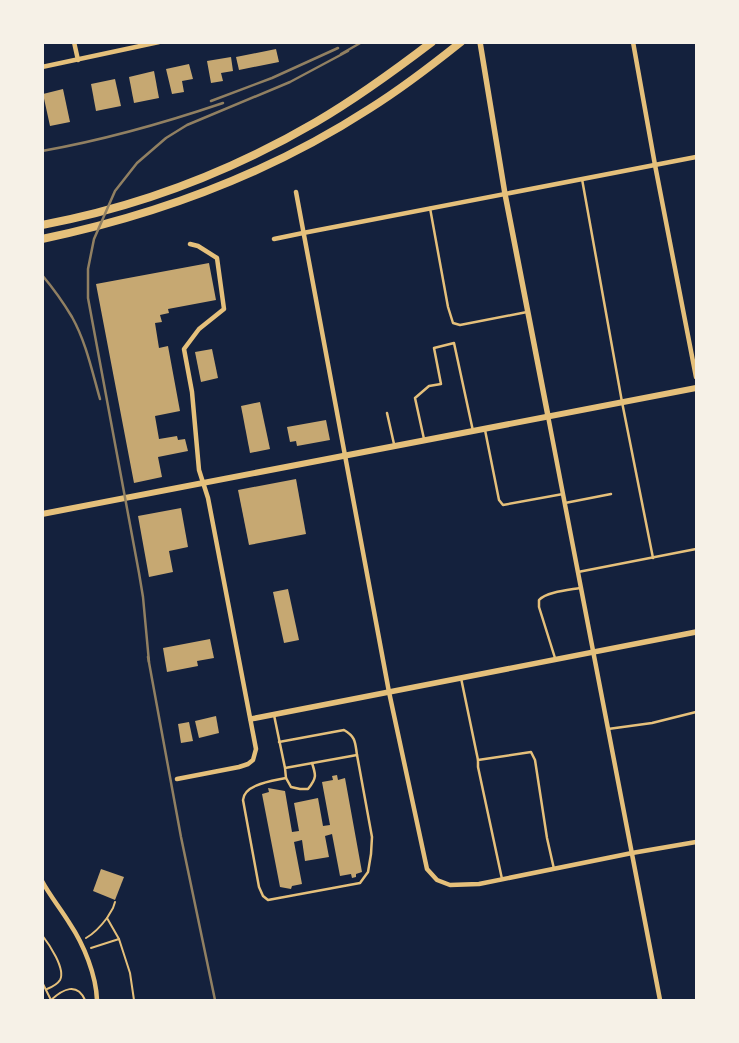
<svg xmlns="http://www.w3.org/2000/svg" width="739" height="1043" font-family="Montserrat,sans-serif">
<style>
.building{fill:#c6a872}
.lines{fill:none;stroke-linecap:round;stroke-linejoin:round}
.path{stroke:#e5c07b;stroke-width:2}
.service{stroke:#e5c07b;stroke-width:2.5}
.minor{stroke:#e5c07b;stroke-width:4.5}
.tertiary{stroke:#e5c07b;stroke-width:5.5}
.secondary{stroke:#e5c07b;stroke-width:6}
.primary{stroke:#e5c07b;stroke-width:8}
.rail{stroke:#918062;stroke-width:2.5}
</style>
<rect width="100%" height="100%" fill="#14213d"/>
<g class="building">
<polygon points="276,49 279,62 239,70 236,57"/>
<polygon points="231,57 233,71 221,73 223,81 211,83 207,61"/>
<polygon points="189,64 193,79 182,81 184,92 172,94 166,69"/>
<polygon points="154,71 159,98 134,103 129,77"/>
<polygon points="115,79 121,106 96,111 91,84"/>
<polygon points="63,89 70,122 50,126 43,94"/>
<polygon points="209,263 216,300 168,309 169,313 160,315 162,322 155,323 159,348 168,346 180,411 155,416 159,439 177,436 178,440 185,439 188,451 158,457 162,477 134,483 96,284"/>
<polygon points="212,349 218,378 201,382 195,352"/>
<polygon points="260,402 270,449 250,453 241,406"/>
<polygon points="326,420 330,440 297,446 296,441 290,442 287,427"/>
<polygon points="296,479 306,534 249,545 238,490"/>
<polygon points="181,508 188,547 169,551 173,572 149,577 138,516"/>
<polygon points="288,589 299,640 284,643 273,592"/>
<polygon points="210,639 214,658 197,661 198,666 167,672 163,648"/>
<polygon points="216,716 219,733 199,738 195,721"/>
<polygon points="189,722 193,741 181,743 178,724"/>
<polygon points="337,775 338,780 345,778 362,872 356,874 356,877 352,878 351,874 340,876 332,834 325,836 329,857 305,861 302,840 294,842 302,884 292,886 291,889 280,887 262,794 269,792 268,788 285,791 292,832 299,831 294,803 318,798 323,826 330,825 322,782 333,780 332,776"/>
<polygon points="101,869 124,877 115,900 93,891"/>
</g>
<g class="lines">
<g class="path">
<polyline points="107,918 113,908 115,902"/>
<path d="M42 935C49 944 66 969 60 980 57 985 52 987 47 989"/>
<path d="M86 938C95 933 101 926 107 918L119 939"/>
<polyline points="91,948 119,939 130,973 134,1000"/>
<polyline points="42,982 51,1000"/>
<path d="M51 1000C63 989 77 982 85 1000"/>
</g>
<g class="service">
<polyline points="582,179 622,402 653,558"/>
<polyline points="430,208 448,307 453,323 460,325 527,312"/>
<polyline points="387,413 394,444"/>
<polyline points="485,430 499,500 503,505 563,494"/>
<polyline points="424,439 415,398 429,386 441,384 434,348 454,343 473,431"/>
<polyline points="565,503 611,494"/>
<polyline points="578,572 696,549"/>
<path d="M555 658 539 607V600C546 592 569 590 580 588"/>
<polyline points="461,678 478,760"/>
<path d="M274 715 285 768 357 755 372 837 371 854 368 872 360 883 268 900 263 896 259 887 243 800C244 784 273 781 286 778L285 768"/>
<polyline points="608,729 652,723 696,712"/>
<path d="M279 742 344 730C356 737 355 742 357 755"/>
<path d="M286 778 291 787 300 789H308C317 778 316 775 312 763"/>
<polyline points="502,879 478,767 478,760 531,752 535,760 547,838 554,869"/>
</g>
<g class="minor">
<polyline points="74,42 78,60"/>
<polyline points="633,42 655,165 696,377"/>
<polyline points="42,67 159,42"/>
<polyline points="296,192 389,692 427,869 437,880 450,885 479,884 632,853 696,842"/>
<polyline points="274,239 303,233 696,157"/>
<polyline points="548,416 660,1000"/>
<polyline points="177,779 239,767 248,764 253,760 256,749 208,498 199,470 192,392 184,349 199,329 224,309 217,258 198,246 190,244"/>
<path d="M42 881C50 896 61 909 70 924 84 945 96 975 97 1000"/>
</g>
<g class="tertiary">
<polyline points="480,42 505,194 548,416"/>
<polyline points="251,719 696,632"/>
</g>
<polyline class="secondary" points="42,514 696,388"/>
<g class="primary">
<path d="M42 225C138 207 232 171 316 122 357 98 394 71 432 42"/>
<path d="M42 239C157 215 270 173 369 109 401 89 431 66 461 42"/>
</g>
<g class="rail">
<polyline points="341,54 362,42"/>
<polyline points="211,101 272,78 338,48"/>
<path d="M42 151C104 140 164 123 223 103"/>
<path d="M42 275C53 288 63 302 72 317 86 342 92 371 100 399"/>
<polyline points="148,657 181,837 215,1000"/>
<polyline points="149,662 143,597 139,573 88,298 88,269 94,239 115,191 137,163 166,138 187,125 290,82 348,51"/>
</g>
</g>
<rect width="739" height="1043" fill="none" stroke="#f6f1e7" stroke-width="88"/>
</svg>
